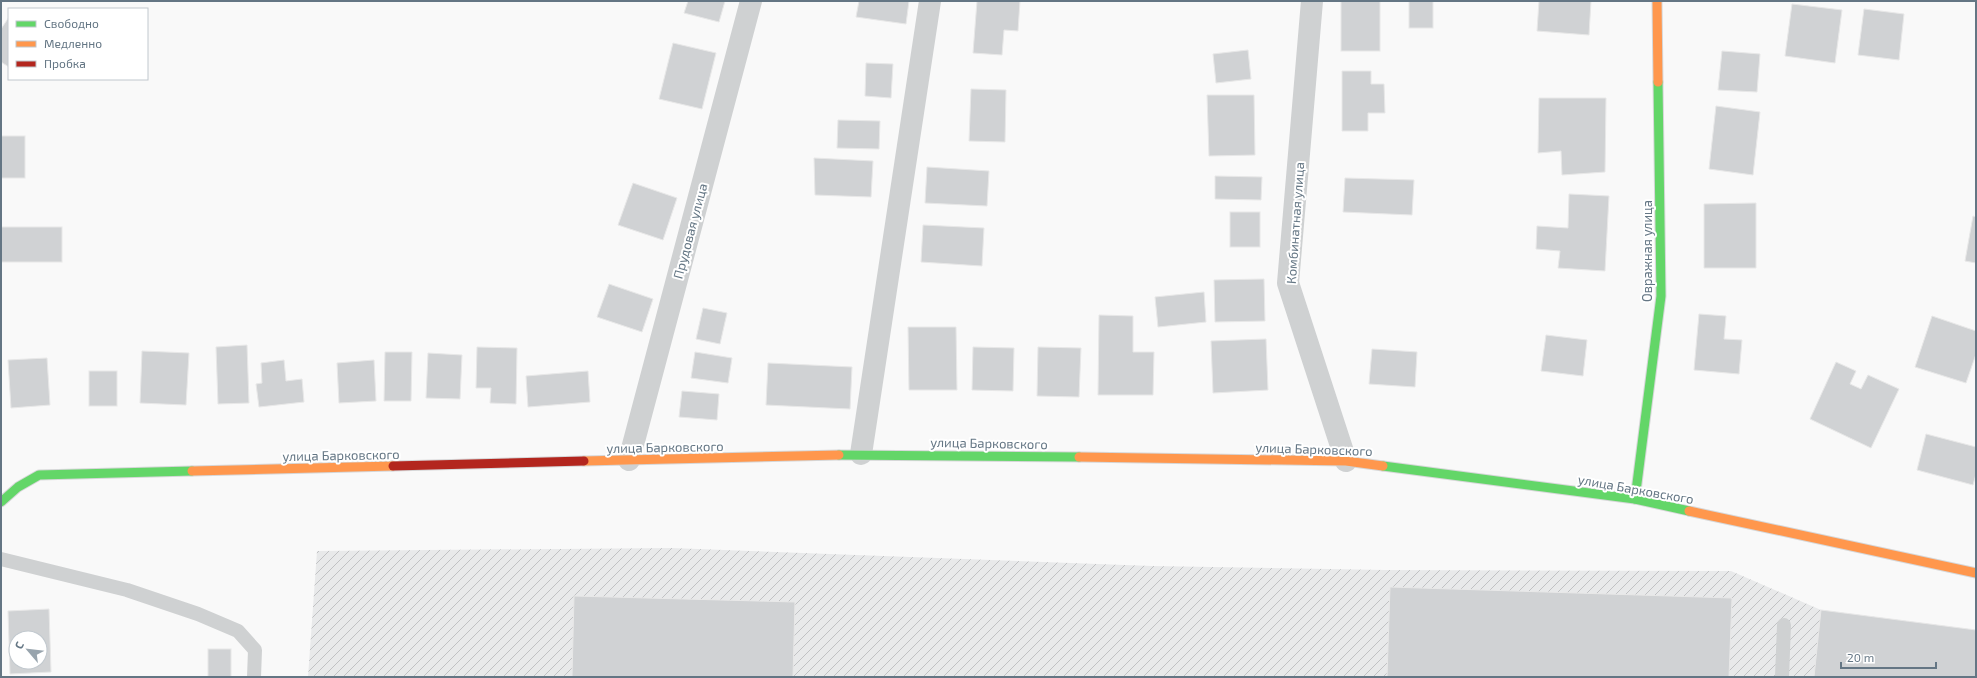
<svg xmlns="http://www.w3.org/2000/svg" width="1977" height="678" font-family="'Exo 2',sans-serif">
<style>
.industrial{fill:url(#industrial-furrows)}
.building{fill:#d0d2d4;stroke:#e8e8e8;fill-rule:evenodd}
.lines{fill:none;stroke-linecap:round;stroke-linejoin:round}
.fast-casing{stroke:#d6d7d8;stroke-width:11}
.slow-casing{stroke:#d6d7d8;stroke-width:11}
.jam-casing{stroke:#d6d7d8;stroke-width:11}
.lane{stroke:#cfd1d2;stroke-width:14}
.street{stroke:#cfd1d2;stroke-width:22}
.fast{stroke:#63d668;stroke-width:9}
.slow{stroke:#ff974d;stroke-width:9}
.jam{stroke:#b3261e;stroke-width:9}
.labels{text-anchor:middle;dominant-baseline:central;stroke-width:4;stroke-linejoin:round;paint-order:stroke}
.street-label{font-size:13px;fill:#647684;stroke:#fff}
</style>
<defs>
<pattern id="industrial-furrows" width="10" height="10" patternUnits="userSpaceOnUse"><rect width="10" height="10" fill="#e8e9ea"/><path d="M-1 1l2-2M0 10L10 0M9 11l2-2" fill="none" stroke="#c0c1c3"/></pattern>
</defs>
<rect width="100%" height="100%" fill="#f9f9f9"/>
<polygon class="industrial" points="671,548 1152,566 1385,570 1731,571 1821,610 1976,630 1976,677 308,677 317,551"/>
<g class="building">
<polygon points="688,1 725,1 719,22 684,13"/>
<polygon points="859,1 909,1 906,24 856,17"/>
<polygon points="977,1 1020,1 1018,31 1004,30 1002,55 973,53"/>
<rect x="1341" y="1" width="39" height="50"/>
<rect x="1409" y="1" width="24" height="27"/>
<polygon points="1539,1 1591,1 1589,35 1537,31"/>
<polygon points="1792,4 1842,10 1835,63 1785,56"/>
<polygon points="1864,9 1904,14 1899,60 1858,55"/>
<polygon points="9,17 9,67 1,62 1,29"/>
<polygon points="673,43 716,53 702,109 659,99"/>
<polygon points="1248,50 1251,79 1216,83 1213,54"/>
<polygon points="1722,51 1760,54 1757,92 1718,90"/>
<polygon points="866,63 893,64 891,98 865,96"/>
<polygon points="1342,71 1371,71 1371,84 1384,84 1385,113 1368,113 1368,131 1342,131"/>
<polygon points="971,89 1006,90 1005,142 969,141"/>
<polygon points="1207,95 1254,95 1255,155 1209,156"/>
<polygon points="1539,98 1606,98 1605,172 1562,175 1561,151 1538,153"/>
<polygon points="1716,106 1760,112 1753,175 1709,169"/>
<polygon points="838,120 880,121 879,149 837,148"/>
<rect x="1" y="136" width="24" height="42"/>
<polygon points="814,158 873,161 871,197 815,195"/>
<polygon points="927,167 989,171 987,206 925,203"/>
<polygon points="1215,176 1262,177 1261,200 1215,199"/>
<polygon points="1345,178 1414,180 1412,215 1343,212"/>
<polygon points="633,183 677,198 663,240 618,225"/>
<polygon points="1569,194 1609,196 1605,271 1558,268 1560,251 1536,249 1537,226 1568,228"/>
<polygon points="1756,203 1756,268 1704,268 1704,204"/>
<rect x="1230" y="212" width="30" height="35"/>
<polygon points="1973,216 1976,217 1976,263 1965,261"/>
<polygon points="923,225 984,228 982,266 921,262"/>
<rect x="1" y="227" width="61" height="35"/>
<polygon points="1264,279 1265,321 1215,322 1214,280"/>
<polygon points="609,284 653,299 642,332 597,317"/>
<polygon points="1204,292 1206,322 1158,327 1155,297"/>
<polygon points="703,308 727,313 720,344 696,339"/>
<polygon points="1699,314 1726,316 1724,339 1742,340 1739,374 1694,370"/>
<polygon points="1099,315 1133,316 1133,352 1154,352 1153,395 1098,395"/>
<polygon points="1932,316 1976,331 1976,354 1966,383 1915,367"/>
<polygon points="908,327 956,327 957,390 909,390"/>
<polygon points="1546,335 1587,340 1583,376 1541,371"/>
<polygon points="1266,339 1268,390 1213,393 1211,341"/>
<polygon points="247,345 249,403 218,404 216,347"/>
<polygon points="477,347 517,348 516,404 490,403 491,388 476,388"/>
<polygon points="973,347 1014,348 1013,391 972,390"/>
<polygon points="1038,347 1081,348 1079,397 1037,396"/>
<polygon points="1372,349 1417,352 1415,387 1369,384"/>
<polygon points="142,351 189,353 186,405 140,403"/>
<polygon points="385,352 412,352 411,401 384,401"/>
<polygon points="695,352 732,358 728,383 691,378"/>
<polygon points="428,353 462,355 460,399 426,398"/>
<polygon points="47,358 50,405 11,408 8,360"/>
<polygon points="284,360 286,381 302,379 304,402 259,407 256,384 262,383 261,363"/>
<polygon points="374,360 376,401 339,403 337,363"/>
<polygon points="1836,362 1856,371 1850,384 1861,389 1868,375 1899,389 1871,448 1810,419"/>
<polygon points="768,363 852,367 850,409 766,405"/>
<rect x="89" y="371" width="28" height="35"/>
<polygon points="588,371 590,402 528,407 526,376"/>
<polygon points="682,391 719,394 717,420 679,417"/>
<polygon points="1926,434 1976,447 1976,474 1973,485 1917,470"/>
<polygon points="1390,587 1732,598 1729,677 1387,677"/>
<polygon points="574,596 795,602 793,677 572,677"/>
<path d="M49 609 51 672 10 674 8 611ZM16 638H40V662H16Z"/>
<polygon points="1821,610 1976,630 1976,677 1814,677"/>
<rect x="208" y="649" width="23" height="28"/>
</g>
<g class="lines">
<defs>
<g id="fast">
<polyline points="839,455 1079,457"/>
<polyline points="1383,466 1635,499 1689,511"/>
<polyline points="1635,499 1661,296 1658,82"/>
<polyline points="1,502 18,487 39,475 192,471"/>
</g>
<g id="slow">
<polyline points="1657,1 1658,82"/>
<polyline points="1079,457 1346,461 1383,466"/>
<polyline points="584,461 839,455"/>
<polyline points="192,471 393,466"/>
<polyline points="1689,511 1976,573"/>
</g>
<polyline id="jam" points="393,466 584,461"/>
</defs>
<use href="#fast" class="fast-casing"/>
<use href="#slow" class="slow-casing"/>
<use href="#jam" class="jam-casing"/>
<g class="lane">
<polyline points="1,559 127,590 198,614 238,631 255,650 254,677"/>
<polyline points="1782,677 1784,625"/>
</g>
<g class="street">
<polyline points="1312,1 1288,283 1346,461"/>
<polyline points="861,454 930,1"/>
<polyline points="629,460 751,1"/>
</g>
<use href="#fast" class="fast"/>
<use href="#slow" class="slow"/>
<use href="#jam" class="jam"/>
</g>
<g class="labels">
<g class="street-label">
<text transform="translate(1295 223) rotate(-86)">Комбинатная улица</text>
<text transform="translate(690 231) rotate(-75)">Прудовая улица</text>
<text transform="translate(1647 251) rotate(-90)">Овражная улица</text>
<text transform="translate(989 443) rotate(1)">улица Барковского</text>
<text transform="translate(665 447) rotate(-1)">улица Барковского</text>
<text transform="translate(1314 449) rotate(2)">улица Барковского</text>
<text transform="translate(341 455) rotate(-1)">улица Барковского</text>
<text transform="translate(1636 489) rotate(10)">улица Барковского</text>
</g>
</g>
<rect width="1977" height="678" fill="none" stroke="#647684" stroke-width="4"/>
<rect x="8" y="8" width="140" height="72" fill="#ffffff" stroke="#c1c8ce"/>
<rect x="16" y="21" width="20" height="6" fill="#63d668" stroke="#c1c8ce"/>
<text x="44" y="28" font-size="12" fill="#647684">Свободно</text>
<rect x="16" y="41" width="20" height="6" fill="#ff974d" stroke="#c1c8ce"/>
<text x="44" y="48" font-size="12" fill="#647684">Медленно</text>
<rect x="16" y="61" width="20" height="6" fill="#b3261e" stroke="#c1c8ce"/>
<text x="44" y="68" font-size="12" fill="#647684">Пробка</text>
<g transform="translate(28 650) rotate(298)"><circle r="19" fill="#ffffff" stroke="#c1c8ce"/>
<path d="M0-3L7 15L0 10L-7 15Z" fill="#98a4ad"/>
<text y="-6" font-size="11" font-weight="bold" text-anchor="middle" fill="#647684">С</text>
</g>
<path d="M1841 662v6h95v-6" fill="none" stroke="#647684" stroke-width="2"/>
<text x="1847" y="662" font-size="12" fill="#647684" stroke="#ffffff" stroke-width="3" paint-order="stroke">20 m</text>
</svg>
